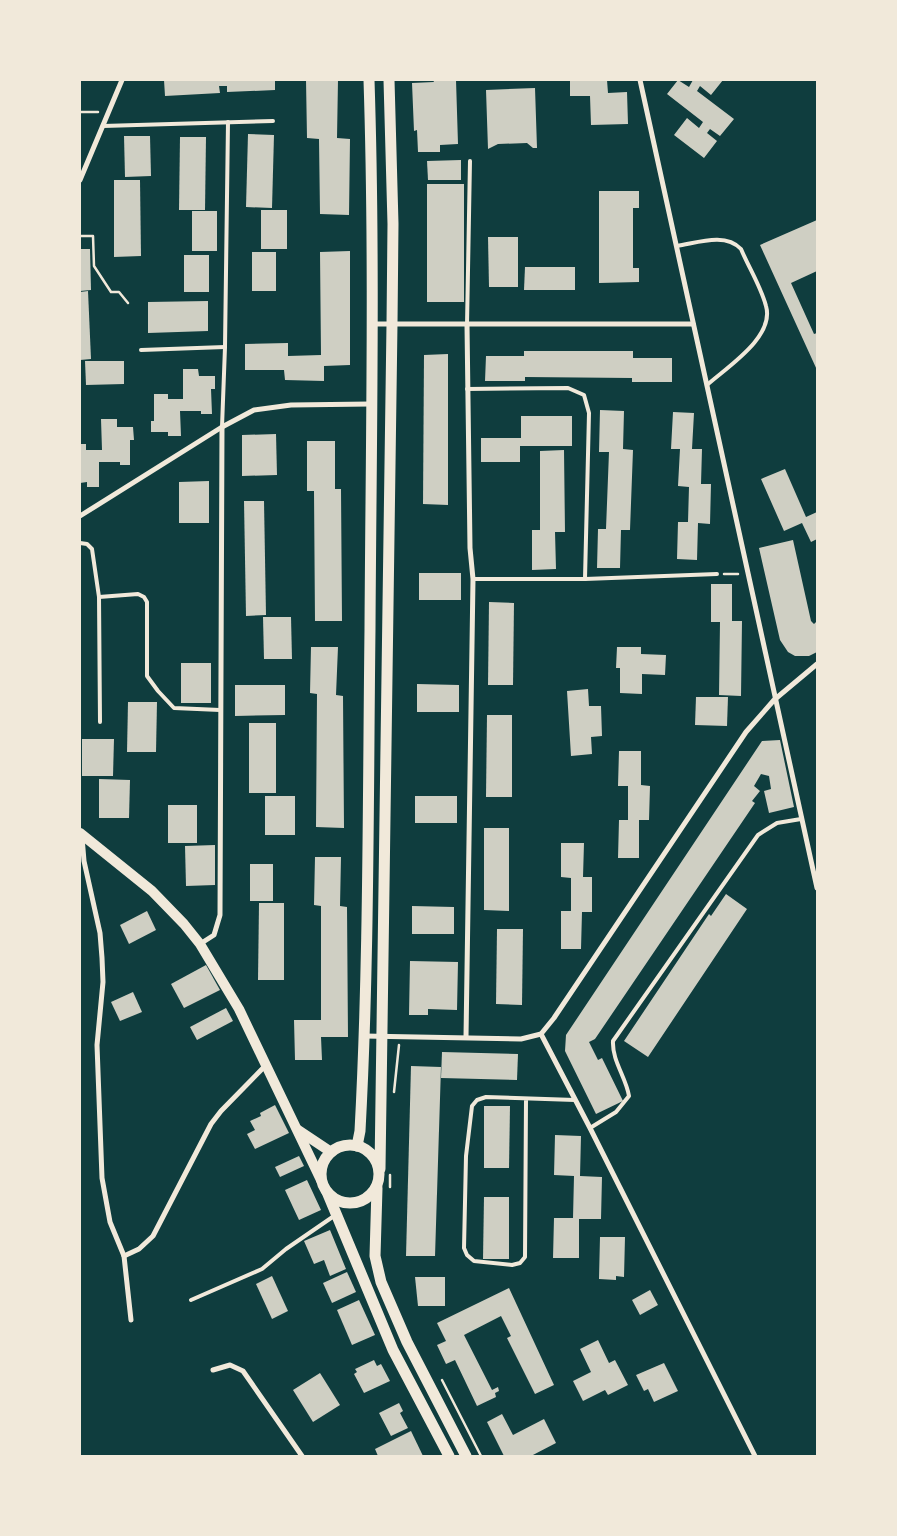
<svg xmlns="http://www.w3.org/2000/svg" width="897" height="1536" font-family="Manrope,sans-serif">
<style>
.building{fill:#cfcfc3}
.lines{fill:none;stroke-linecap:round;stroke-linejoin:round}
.path{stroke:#f1e9da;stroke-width:2.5}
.service{stroke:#f1e9da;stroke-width:4}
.minor{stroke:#f1e9da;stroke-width:5}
.secondary{stroke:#f1e9da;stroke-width:10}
.primary{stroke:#f1e9da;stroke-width:11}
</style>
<rect width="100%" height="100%" fill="#0f3d3e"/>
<g class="building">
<polygon points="164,80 275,80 275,90 227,92 227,86 219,86 220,93 165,96"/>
<polygon points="306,80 338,80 337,138 350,139 349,215 320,214 319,139 307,138"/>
<polygon points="433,80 456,80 458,144 440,145 440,152 418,152 417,130 414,131 412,83 434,82"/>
<polygon points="570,80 607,80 608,93 627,92 628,124 591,125 590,96 570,96"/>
<polygon points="678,80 689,87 693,80 723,80 711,95 700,86 697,91 734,119 720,136 710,129 707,133 717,141 704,158 674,135 687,118 699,128 703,122 667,94"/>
<polygon points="535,88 537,148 533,148 527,143 498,144 488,149 486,90"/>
<polygon points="248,134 274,135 272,208 246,207"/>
<polygon points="124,136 150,136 151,176 125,177"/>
<polygon points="180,137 206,137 205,210 179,210"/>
<polygon points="461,160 461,180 428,180 427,161"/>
<polygon points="114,180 140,180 141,256 114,257"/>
<rect x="427" y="184" width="37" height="118"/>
<polygon points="599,191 639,191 639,208 633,208 633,268 639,268 639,282 599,283"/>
<rect x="261" y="210" width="26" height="39"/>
<rect x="192" y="211" width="25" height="40"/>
<polygon points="817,220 817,271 791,283 814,334 817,333 817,370 760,245"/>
<polygon points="488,237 518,237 518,287 489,287"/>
<polygon points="80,249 90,249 91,290 80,291"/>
<polygon points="350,251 350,365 324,366 324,381 285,380 284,370 245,370 245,344 288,343 288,356 321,355 320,252"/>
<rect x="252" y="252" width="24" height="39"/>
<rect x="184" y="255" width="25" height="37"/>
<polygon points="525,267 575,267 575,290 524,290"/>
<polygon points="88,291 91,359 80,360 80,292"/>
<polygon points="208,301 208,331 148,333 148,302"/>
<polygon points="524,351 633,351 633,358 672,358 672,382 632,382 632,378 525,377 525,381 485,381 486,356 524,356"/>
<polygon points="448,354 448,505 423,504 424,355"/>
<polygon points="85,361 124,361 124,384 86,385"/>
<polygon points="183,369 198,369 199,376 215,376 215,389 211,389 212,414 201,414 201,411 180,411 181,436 168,436 168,432 151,432 151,421 154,421 154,394 168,394 168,399 183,399"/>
<polygon points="600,410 624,411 623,449 633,450 630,530 621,530 620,568 597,568 598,529 606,529 609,452 599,452"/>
<polygon points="673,412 694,413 692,449 702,449 701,484 711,484 710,524 698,523 697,560 677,559 678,522 688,522 689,487 678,486 680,449 671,449"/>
<polygon points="521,416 572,416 572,446 520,446 520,462 481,462 481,438 521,438"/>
<polygon points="101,419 117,419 117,427 133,427 134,440 130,440 130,465 120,465 120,462 99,462 99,487 87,487 87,482 80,483 80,444 86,444 86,450 102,450"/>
<polygon points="276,434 277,475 242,476 242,435"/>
<polygon points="307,441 335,441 335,489 341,489 342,621 315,621 314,491 307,491"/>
<polygon points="564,450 565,532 555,532 556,569 532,570 532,530 540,530 540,451"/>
<polygon points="785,469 806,517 817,512 817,539 811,542 802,523 784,531 761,479"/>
<polygon points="209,481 209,523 179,523 179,482"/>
<polygon points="244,501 264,501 266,615 246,616"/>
<polygon points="793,540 811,621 814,624 817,621 817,652 809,656 795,656 788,652 780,640 759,548"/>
<rect x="419" y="573" width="42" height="27"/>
<polygon points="711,584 732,584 732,621 742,621 741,696 719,695 720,622 711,622"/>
<polygon points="489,602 514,603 513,685 488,685"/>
<polygon points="263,617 291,617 292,659 264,659"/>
<polygon points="311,647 338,647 336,695 343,696 344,828 316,827 317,694 310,693"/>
<polygon points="617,647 641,647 641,654 666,655 665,675 642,674 642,694 620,693 620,668 616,668"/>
<rect x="181" y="663" width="30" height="40"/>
<polygon points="417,684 459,685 459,712 417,712"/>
<polygon points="235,685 285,685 285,715 235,716"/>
<polygon points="588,689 589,706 601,706 602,736 591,737 592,754 571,756 567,691"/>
<polygon points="696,697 728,697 727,726 695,725"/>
<polygon points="128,702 157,702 156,752 127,752"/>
<polygon points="487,715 512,715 512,797 486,797"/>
<rect x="249" y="723" width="27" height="70"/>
<polygon points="82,739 114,739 113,776 82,776"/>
<polygon points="780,740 794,807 769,813 764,791 771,789 769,776 761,774 754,786 760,791 752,801 755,803 595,1039 589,1042 598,1060 602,1058 623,1101 596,1114 565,1051 566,1035 762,741"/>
<polygon points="619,751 641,751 641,785 650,786 649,820 639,820 639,858 618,858 619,820 628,820 628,786 618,786"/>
<polygon points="99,779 130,780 129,818 99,818"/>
<rect x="265" y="796" width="30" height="39"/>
<rect x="415" y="796" width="42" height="27"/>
<rect x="168" y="805" width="29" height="38"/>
<polygon points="484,828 509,828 509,911 484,910"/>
<polygon points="561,843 584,843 583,877 592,877 592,912 582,912 581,949 561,949 561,911 571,911 571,878 561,877"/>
<polygon points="215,845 215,885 186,886 185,846"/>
<polygon points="315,857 341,857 340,906 347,907 348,1037 321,1037 322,1060 295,1060 294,1020 321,1020 321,906 314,905"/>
<rect x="250" y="864" width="23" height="37"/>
<polygon points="726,894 747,909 648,1057 624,1041 709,914 711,916"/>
<polygon points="259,903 284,903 284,980 258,980"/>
<polygon points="412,906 454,907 454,934 412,934"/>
<polygon points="147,911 156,930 129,944 120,925"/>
<polygon points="497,929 523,929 522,1005 496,1004"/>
<polygon points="410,961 458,962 457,1010 428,1009 428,1015 409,1015"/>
<polygon points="206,965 220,990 184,1008 171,984"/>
<polygon points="133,992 142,1012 120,1021 111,1002"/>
<polygon points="226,1008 233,1021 197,1040 190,1027"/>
<polygon points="442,1052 518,1054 517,1080 441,1078"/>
<polygon points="411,1066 441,1067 435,1256 406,1256"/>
<polygon points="275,1105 289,1133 255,1149 247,1134 255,1130 250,1121 261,1116 260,1113"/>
<polygon points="484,1106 510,1106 509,1168 484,1168"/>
<polygon points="555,1135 581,1136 580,1176 602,1177 601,1219 579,1219 579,1258 553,1258 554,1218 573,1218 574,1176 554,1175"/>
<polygon points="299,1156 304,1166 280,1177 275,1167"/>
<polygon points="307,1180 321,1210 299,1220 285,1190"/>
<polygon points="484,1197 509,1197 509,1259 483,1259"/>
<polygon points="330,1230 346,1269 330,1276 324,1260 314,1264 304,1241"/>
<polygon points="600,1237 625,1237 624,1277 616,1276 616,1280 599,1279"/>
<polygon points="347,1272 356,1292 332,1303 323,1283"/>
<polygon points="272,1276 288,1311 272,1319 256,1284"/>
<polygon points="415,1277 445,1277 445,1306 418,1306"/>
<polygon points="509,1288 554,1385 535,1394 507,1338 511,1336 501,1316 464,1335 492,1390 498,1387 499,1391 495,1393 496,1397 477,1406 455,1360 446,1364 437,1345 446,1341 437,1323"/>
<polygon points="650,1290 658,1305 640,1315 632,1300"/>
<polygon points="359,1300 375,1335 352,1345 337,1310"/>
<polygon points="598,1340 609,1363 615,1360 628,1385 608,1395 605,1390 583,1401 573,1381 591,1372 580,1349"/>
<polygon points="374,1360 377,1366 381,1364 390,1381 364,1393 354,1374 357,1372 355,1369"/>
<polygon points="664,1363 678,1391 654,1402 648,1389 644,1391 636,1375"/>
<polygon points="320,1373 340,1405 313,1422 293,1390"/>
<polygon points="399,1403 403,1411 400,1413 408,1428 391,1436 379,1413"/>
<polygon points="502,1414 513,1435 544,1419 556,1443 531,1456 504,1456 487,1422"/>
<polygon points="411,1431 423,1456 378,1456 375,1449"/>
</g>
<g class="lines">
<g class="path">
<polyline points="80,112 98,112"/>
<polyline points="80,236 93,236 94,266 111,292 119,292 128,303"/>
<polyline points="724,574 738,574"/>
<polyline points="394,1092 399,1045"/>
<polyline points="390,1187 390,1175"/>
<polyline points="442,1380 481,1456"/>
</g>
<g class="service">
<polyline points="103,126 273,121"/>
<path d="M677 246C697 243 725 232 741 249 749 268 761 287 766 306 775 337 727 367 707 385"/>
<polyline points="467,325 470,161"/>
<polyline points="141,350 225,347"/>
<polyline points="467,389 568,388 584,395 589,413 585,579"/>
<polyline points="222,427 225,347 228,122"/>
<polyline points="80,543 87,544 92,549 99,597 100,722"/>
<polyline points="473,579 585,579 717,574"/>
<polyline points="99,597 138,594 144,597 147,602 147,676 158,691 174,708 220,710"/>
<polyline points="526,1100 525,1257 520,1263 512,1265 474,1261 467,1255 464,1248 466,1156 472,1106 477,1100 486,1097 575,1100"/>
<path d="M590 1128 616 1112 629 1096C626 1077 612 1061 613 1041L758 835 777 823 801 819"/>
<polyline points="191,1300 262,1269 286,1249 334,1216"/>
</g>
<g class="minor">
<polyline points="640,80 817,888"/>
<polyline points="80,180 122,80"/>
<polyline points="372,324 693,324"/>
<polyline points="80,516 222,427 254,410 291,405 370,404"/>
<polyline points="82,837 84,861 100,933 102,958 103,982 97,1045 102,1178 110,1222 124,1256 131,1320"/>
<polyline points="200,944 214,935 220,915 222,427"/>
<polyline points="541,1034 590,1128 755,1456"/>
<polyline points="364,1036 521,1039 541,1034 554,1018 746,732 774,700 817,664"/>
<polyline points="466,1037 473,579 470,548 467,325"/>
<polyline points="124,1256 139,1249 153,1236 211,1124 221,1111 266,1065"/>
<polyline points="213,1370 230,1365 243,1371 302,1456"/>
</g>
<g class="secondary">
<polyline points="80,833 152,891 184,924 200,944 239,1009 321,1180"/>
<polyline points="298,1130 331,1152"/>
</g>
<g class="primary">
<circle cx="350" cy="1174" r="29"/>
<path d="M357 1146 360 1131C369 964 368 796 370 629 371 446 375 263 369 80"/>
<polyline points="380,1169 392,324 393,224 389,80"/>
<polyline points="377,1188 375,1256 381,1282 407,1342 466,1456"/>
<polyline points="327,1192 393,1350 449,1456"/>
</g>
</g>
<rect width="897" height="1536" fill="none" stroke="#f1e9da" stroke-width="162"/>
</svg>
